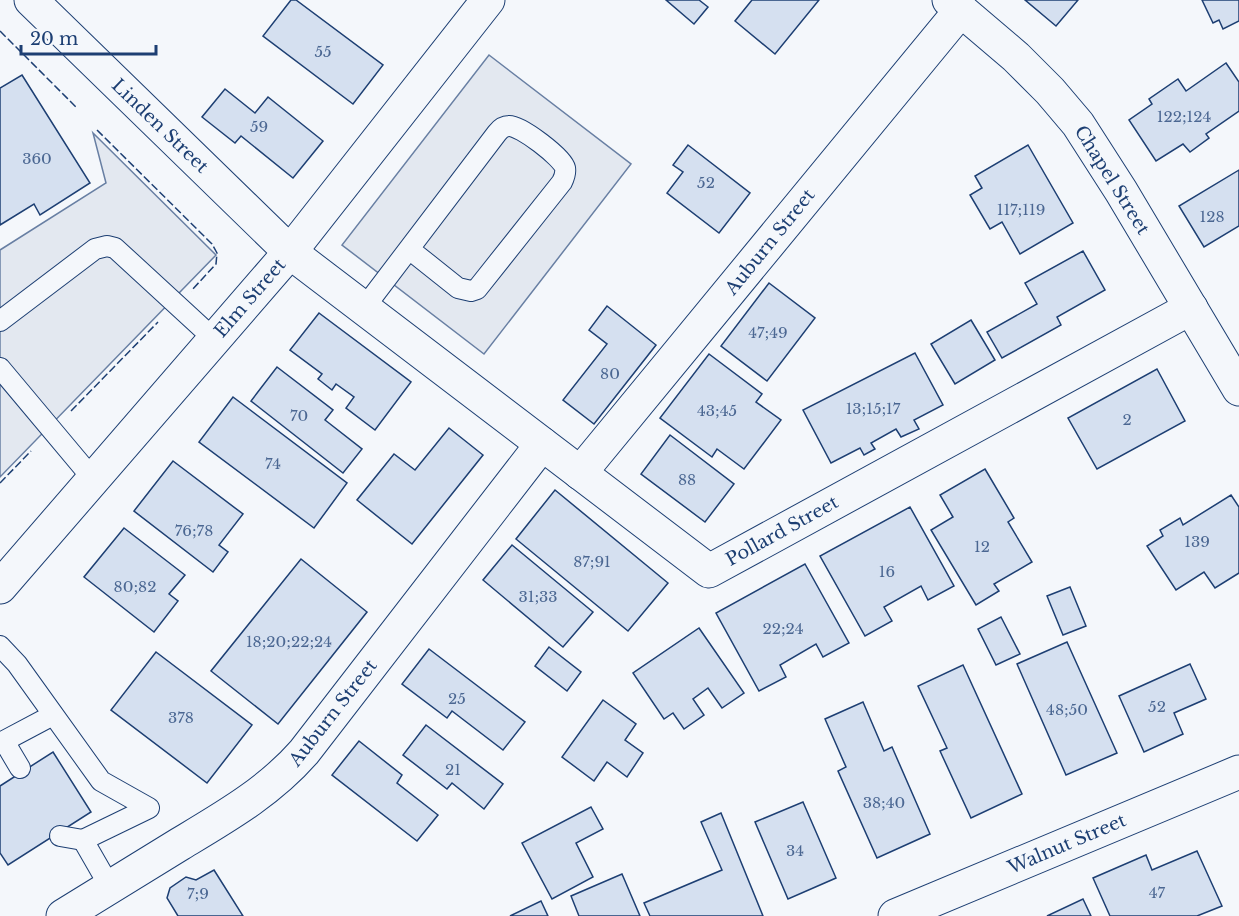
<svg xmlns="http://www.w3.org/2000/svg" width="1239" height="916" font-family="'Libre Baskerville',serif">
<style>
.parking{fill:#e3e8f0;stroke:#687fa3;stroke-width:1.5}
.building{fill:#d5e0f0;stroke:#1d3f73;stroke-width:1.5}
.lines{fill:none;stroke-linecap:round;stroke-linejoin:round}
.lane-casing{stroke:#1d3f73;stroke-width:22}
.street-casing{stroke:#1d3f73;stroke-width:35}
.secondary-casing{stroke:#1d3f73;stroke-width:35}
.lane{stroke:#f4f7fb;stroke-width:20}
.street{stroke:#f4f7fb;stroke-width:33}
.secondary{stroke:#f4f7fb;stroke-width:33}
.fence{stroke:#1d3f73;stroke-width:1.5;stroke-dasharray:8 3;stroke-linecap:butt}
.labels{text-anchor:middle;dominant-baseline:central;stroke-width:4.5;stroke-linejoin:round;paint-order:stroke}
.number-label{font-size:15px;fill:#4b6792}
.street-label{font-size:18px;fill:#1d3f73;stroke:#f4f7fb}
</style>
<rect width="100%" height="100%" fill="#f4f7fb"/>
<g class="parking">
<polygon points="489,55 631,164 484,354 342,245"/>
<polygon points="93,133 216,255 0,477 0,250 106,183"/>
</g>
<g class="building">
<polygon points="291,0 296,0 383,65 353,104 263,36"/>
<polygon points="666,0 699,0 708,7 694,24"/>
<polygon points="752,0 819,0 775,54 735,21"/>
<polygon points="1025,0 1078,0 1056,26"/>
<polygon points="1202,0 1239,0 1239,21 1223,29 1219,20 1213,23"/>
<polygon points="1226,63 1239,82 1239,111 1206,134 1209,138 1190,152 1183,144 1156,161 1129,120 1152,104 1149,99 1178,79 1186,91"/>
<polygon points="22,75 90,183 40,215 34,204 0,225 0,88"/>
<polygon points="225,89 255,113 268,97 323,141 293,178 241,136 235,143 202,117"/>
<polygon points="688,145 750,193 719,233 667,193 683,172 673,165"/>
<polygon points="1028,145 1073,223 1020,254 1002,222 990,229 970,195 982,188 975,176"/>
<polygon points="1239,170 1239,226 1204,247 1179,206"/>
<polygon points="1083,251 1105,290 1057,317 1061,325 1002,358 987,332 1037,304 1025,283"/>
<polygon points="769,283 815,318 767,381 721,346"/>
<polygon points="607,306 656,345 594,424 563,400 607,344 589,330"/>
<polygon points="319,313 411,382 375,430 346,408 354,397 336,384 332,390 318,379 322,374 290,350"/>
<polygon points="971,320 995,360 955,384 931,344"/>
<polygon points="915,353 943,405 914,420 919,429 901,437 896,429 871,443 875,449 864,455 860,448 831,463 803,410"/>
<polygon points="709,354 762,394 756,402 781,420 744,469 717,449 712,457 660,418"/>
<polygon points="277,367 333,410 325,420 362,449 343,473 251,401"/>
<polygon points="1157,369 1185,421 1097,469 1068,418"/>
<polygon points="233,397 347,483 314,528 199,442"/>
<polygon points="449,428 483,455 412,544 357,500 394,454 415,470"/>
<polygon points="670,435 734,484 705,522 641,474"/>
<polygon points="173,461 243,514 219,545 228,552 213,572 134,511"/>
<polygon points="985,469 1014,518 1008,522 1032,562 994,584 999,591 976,605 931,530 953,517 940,495"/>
<polygon points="555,490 668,583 628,631 516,539"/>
<polygon points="1231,495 1239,507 1239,573 1215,588 1204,572 1176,590 1147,546 1163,536 1160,530 1180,518 1183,525"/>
<polygon points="910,507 954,586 928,600 921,586 884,607 892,621 865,636 820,556"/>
<polygon points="124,528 185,575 169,594 178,601 154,632 84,577"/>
<polygon points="512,545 593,612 563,647 483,580"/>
<polygon points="301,559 367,612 278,724 211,671"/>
<polygon points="805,564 849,643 823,657 816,644 780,665 786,677 759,691 716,613"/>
<polygon points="1070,587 1086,626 1063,635 1047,596"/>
<polygon points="1001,617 1020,654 996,665 978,629"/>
<polygon points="699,628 744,693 722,708 708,688 693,699 704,715 684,729 673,713 664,719 633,673"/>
<polygon points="1067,642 1117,753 1066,775 1017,664"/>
<polygon points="549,647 581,672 567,691 535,666"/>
<polygon points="429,649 525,722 503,750 452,711 447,718 402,684"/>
<polygon points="156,652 252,725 207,783 111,710"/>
<polygon points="1190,664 1206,699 1174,713 1183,734 1144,752 1119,696"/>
<polygon points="963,665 1022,794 971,818 940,751 947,748 918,686"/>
<polygon points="603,700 636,724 625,740 643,753 627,777 607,762 594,781 562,757"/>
<polygon points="863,702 884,751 892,747 930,834 877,858 838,771 846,767 825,719"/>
<polygon points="426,725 503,784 484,809 452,783 447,789 403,755"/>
<polygon points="359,741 402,775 397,783 438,815 417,841 332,775"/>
<polygon points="53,752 91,812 8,865 0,853 0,786"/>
<polygon points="803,802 836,878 788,899 755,822"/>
<polygon points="591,807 603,829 576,843 593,877 552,899 522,843"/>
<polygon points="721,813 763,916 650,916 644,903 722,870 701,822"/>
<polygon points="1197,851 1222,906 1197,916 1110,916 1093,878 1146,855 1152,870"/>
<polygon points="214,870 243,916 178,916 167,898 170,888 186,877 196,880"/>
<polygon points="622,874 640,916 579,916 571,896"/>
<polygon points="1083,899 1091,916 1047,916"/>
<polygon points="541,901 548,916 510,916"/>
</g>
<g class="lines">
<defs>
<g id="lane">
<path d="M364 308 497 133C500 129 504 126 509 126 520 125 563 158 565 168 566 173 564 178 562 182L477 289 471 291 458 288 409 249"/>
<polyline points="0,321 95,249 107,246 115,248 214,339"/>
<polyline points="0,368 93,479"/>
<polyline points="0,646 17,664 101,781 149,808 83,840 110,887"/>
<polyline points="20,768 4,741 53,715"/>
<polyline points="60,836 83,840"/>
</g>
<g id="street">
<polyline points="31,0 290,252 709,571 1191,308"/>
<polyline points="949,0 1016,57 1050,91 1078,124 1121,191 1239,389"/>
<polyline points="580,473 961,10"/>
<path d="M63 916C102 892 141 868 180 844 225 817 269 792 304 752L542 444"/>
<polyline points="895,916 1239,772"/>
</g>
<polyline id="secondary" points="0,587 290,252 488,0"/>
</defs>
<use href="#lane" class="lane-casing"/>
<use href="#street" class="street-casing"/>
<use href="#secondary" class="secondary-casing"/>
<use href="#lane" class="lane"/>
<use href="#street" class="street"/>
<use href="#secondary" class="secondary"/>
<g class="fence">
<polyline points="0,31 76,107"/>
<polyline points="97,130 212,244 217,253 216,264 191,291"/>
<polyline points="71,411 158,322"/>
<polyline points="0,483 31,451"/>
</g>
</g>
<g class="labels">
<g class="number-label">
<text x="323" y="51">55</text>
<text x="1184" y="116">122;124</text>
<text x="259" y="126">59</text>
<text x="37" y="158">360</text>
<text x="706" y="182">52</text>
<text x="1021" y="209">117;119</text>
<text x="1212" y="216">128</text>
<text x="768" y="332">47;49</text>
<text x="610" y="373">80</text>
<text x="873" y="408">13;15;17</text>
<text x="717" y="410">43;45</text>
<text x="299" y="415">70</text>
<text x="1127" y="419">2</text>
<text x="273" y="463">74</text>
<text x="687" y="479">88</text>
<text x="194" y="530">76;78</text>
<text x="1197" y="541">139</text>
<text x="982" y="546">12</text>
<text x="592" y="561">87;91</text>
<text x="887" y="571">16</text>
<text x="135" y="586">80;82</text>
<text x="538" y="596">31;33</text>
<text x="783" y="628">22;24</text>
<text x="289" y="641">18;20;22;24</text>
<text x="457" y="698">25</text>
<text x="1157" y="706">52</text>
<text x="1067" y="709">48;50</text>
<text x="181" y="717">378</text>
<text x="453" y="769">21</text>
<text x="884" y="802">38;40</text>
<text x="795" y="850">34</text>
<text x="1157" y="892">47</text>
<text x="198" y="893">7;9</text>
</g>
<g class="street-label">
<text transform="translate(160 126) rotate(44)">Linden Street</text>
<text transform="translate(1112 180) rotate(58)">Chapel Street</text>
<text transform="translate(770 242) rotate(-51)">Auburn Street</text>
<text transform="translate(250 298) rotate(-49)">Elm Street</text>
<text transform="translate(782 531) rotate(-29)">Pollard Street</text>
<text transform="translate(333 713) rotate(-52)">Auburn Street</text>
<text transform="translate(1067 844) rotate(-23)">Walnut Street</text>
</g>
</g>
<path d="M21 45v9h135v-9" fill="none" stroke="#1d3f73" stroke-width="3"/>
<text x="30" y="45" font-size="18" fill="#1d3f73" stroke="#f4f7fb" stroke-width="4.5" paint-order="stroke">20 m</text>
</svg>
